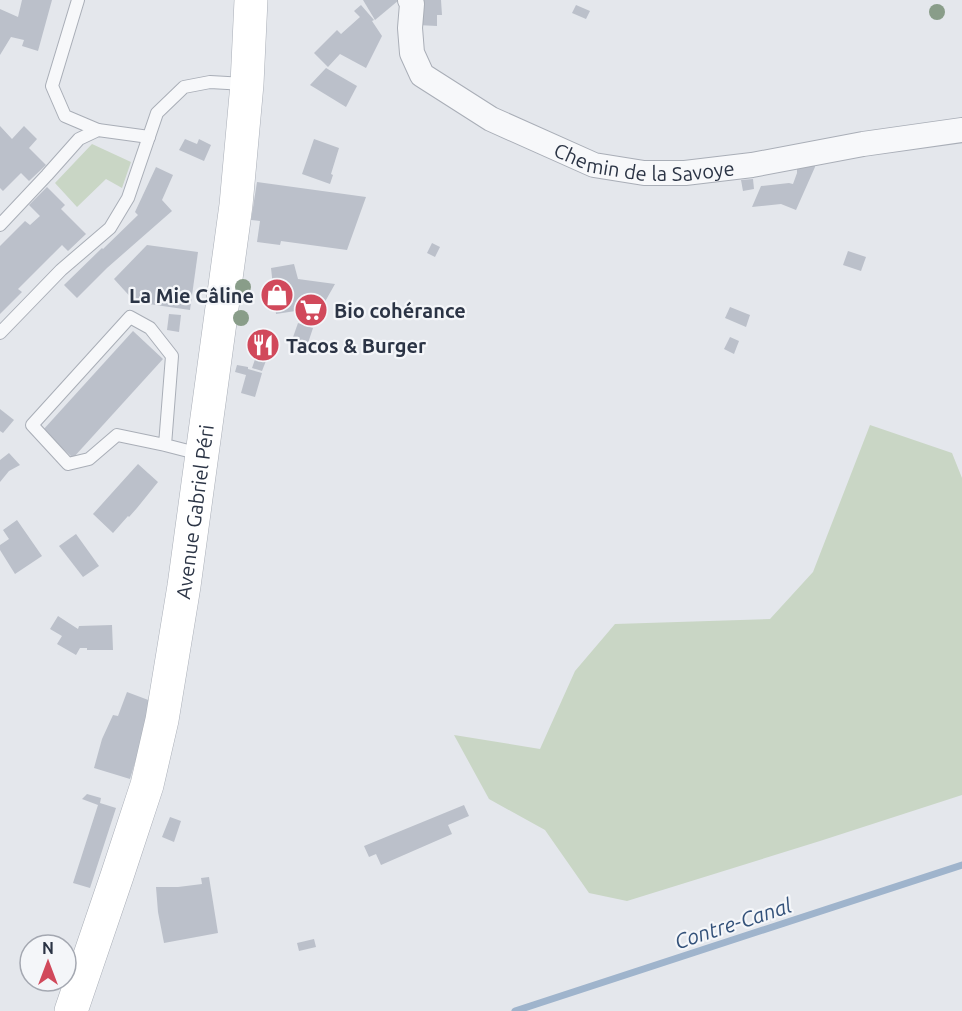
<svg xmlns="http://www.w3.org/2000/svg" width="962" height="1011" font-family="Ubuntu,sans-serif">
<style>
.green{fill:#c9d6c5}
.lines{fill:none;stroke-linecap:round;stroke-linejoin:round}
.stream{stroke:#9fb4cc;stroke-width:7}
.building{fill:#bbc0ca}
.service-casing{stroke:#a9aeb7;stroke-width:14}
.minor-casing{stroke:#a9aeb7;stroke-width:26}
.secondary-casing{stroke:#a9aeb7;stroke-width:34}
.service{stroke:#f7f8fa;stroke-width:12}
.minor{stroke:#f7f8fa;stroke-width:24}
.secondary{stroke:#fff;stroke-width:33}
.tree{fill:#899d89}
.labels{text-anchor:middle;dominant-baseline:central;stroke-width:4.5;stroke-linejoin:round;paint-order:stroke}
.street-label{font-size:20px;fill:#2b3445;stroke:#f4f6f9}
.poi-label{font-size:20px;font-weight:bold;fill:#2b3445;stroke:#f4f6f9;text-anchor:start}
.water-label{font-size:21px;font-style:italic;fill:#34527a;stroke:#f4f6f9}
</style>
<rect width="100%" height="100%" fill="#e4e7ec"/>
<g class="green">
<polygon points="92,144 131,162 122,188 106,179 77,207 55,183"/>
<polygon points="870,425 952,453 962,478 962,795 820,841 627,901 589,893 545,830 489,799 454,735 540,749 575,671 615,624 770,619 813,572"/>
</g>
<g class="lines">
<polyline class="stream" points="515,1011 962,865"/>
</g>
<g class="building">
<polygon points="22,0 52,0 38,51 22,46 24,40 11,37 0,55 0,9 18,17"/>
<polygon points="363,0 399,0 375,20"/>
<polygon points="417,0 441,0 442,15 437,15 437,26 417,25"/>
<polygon points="361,5 374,20 372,21 382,36 366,68 340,54 328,67 314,53 337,30 341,34 360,17 354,11"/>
<polygon points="576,5 590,11 586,19 572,13"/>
<polygon points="326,68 357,86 346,107 310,85"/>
<polygon points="0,126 12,139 24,126 37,139 29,148 46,165 29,181 21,173 3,191 0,188"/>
<polygon points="185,139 197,144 199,139 211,145 204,161 179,150"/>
<polygon points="314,139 339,148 331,174 333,175 330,184 302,174"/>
<polygon points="815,161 815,167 796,210 781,204 752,207 761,186 789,183 793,184 797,173 797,164"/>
<polygon points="156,167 173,175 162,200 172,211 107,268 77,298 64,285 102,248 103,249 138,215 135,212"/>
<polygon points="753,179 754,189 743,191 741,180"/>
<polygon points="257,182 366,197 347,250 281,241 280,245 257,242 260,221 251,220"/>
<polygon points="47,187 65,205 61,209 86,234 68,251 62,245 18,289 22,292 0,314 0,246 25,221 30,225 40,216 29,205"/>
<polygon points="432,243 440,247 435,257 427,253"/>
<polygon points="147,245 198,252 190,310 135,302 114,279"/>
<polygon points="848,251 866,257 861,271 843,265"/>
<polygon points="294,264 298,279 335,284 318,314 302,310 276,314 271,268"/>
<polygon points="730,307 750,315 746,327 725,318"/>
<polygon points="169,314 181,315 179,332 167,330"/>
<polygon points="298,323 313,328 307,346 292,340"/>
<polygon points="133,331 163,359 73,458 43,430"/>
<polygon points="730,337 739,341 734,354 724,349"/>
<polygon points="259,348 271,348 262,371 252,368"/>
<polygon points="237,365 248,367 248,369 262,373 255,397 241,393 246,375 235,372"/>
<polygon points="0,409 14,420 3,433 0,431"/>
<polygon points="9,453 20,465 9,471 0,482 0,460"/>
<polygon points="138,464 158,482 137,508 129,517 128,516 113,533 93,514"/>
<polygon points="17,520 42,556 15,574 0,550 0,545 9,539 3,530"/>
<polygon points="76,534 99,566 83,577 59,546"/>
<polygon points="58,616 78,629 79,626 112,625 113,650 87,650 87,648 80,648 76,655 57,644 62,636 50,629"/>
<polygon points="127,692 151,701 146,726 130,779 94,768 102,739 113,715 118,716"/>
<polygon points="87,794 101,798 100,803 116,808 90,888 73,883 98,805 82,799"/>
<polygon points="464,805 469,816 448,825 452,834 381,865 376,854 369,857 364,846"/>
<polygon points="170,817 181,821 174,842 162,837"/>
<polygon points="209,877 218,933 164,943 158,912 156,887 178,887 202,884 201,878"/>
<polygon points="314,939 316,947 299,951 297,943"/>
</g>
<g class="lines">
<defs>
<g id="service">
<polyline points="78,0 52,86 65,116 98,130"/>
<polyline points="0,225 47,175 79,139 98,130 149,137"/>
<polyline points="0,333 61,270 110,228 128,198 157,113 184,87 210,82 245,84"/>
<polyline points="165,445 172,356 150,328 130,317 32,425 68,464 89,459 117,435 165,445 200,454"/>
</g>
<g id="minor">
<path id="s1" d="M410 0 412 4 410 28 412 53 422 75 491 119 594 165 644 173H685L752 165 863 144 962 130"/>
</g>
<g id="secondary">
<path id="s2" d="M71 1011 117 876 147 785 162 720 184 586 236 205 247 84 251 0"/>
</g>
</defs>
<use href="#service" class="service-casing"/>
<use href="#minor" class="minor-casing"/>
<use href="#secondary" class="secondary-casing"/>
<use href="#service" class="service"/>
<use href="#minor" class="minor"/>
<use href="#secondary" class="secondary"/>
</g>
<g class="tree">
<circle cx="937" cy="12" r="8"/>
<circle cx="243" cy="287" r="8"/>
<circle cx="241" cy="318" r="8"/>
</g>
<defs>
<symbol id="shop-disc" viewBox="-11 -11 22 22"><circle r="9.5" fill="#d1495b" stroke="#f4f6f9"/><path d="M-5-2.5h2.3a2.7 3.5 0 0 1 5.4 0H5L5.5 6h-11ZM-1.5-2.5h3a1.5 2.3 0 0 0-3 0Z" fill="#fff"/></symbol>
<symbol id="supermarket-disc" viewBox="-11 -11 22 22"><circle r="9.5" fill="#d1495b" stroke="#f4f6f9"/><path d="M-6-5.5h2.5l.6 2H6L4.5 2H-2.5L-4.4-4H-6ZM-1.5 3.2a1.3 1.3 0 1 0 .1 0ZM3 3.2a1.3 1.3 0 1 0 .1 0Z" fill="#fff"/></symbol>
<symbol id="restaurant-disc" viewBox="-11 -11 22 22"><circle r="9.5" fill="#d1495b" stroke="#f4f6f9"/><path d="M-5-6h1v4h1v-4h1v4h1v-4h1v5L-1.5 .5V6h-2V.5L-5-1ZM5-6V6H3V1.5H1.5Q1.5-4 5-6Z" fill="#fff"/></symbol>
</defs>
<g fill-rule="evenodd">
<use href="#shop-disc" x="258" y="276" width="38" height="38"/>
<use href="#supermarket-disc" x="292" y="291" width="38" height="38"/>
<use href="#restaurant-disc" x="244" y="326" width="38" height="38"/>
</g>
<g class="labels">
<g class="street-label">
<text stroke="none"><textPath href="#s1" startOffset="322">Chemin de la Savoye</textPath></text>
<text stroke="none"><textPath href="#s2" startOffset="516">Avenue Gabriel Péri</textPath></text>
</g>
<g class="poi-label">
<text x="254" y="295" text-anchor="end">La Mie Câline</text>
<text x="334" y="310">Bio cohérance</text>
<text x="286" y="345">Tacos &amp; Burger</text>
</g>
<g class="water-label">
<text transform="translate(733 923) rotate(-18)">Contre-Canal</text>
</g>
</g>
<g transform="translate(48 963)"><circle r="28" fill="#f4f6f9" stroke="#a4a8b1" stroke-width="1.5"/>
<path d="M0-4.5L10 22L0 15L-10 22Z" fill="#d1495b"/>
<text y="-9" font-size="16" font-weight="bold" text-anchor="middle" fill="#2b3445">N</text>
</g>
</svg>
